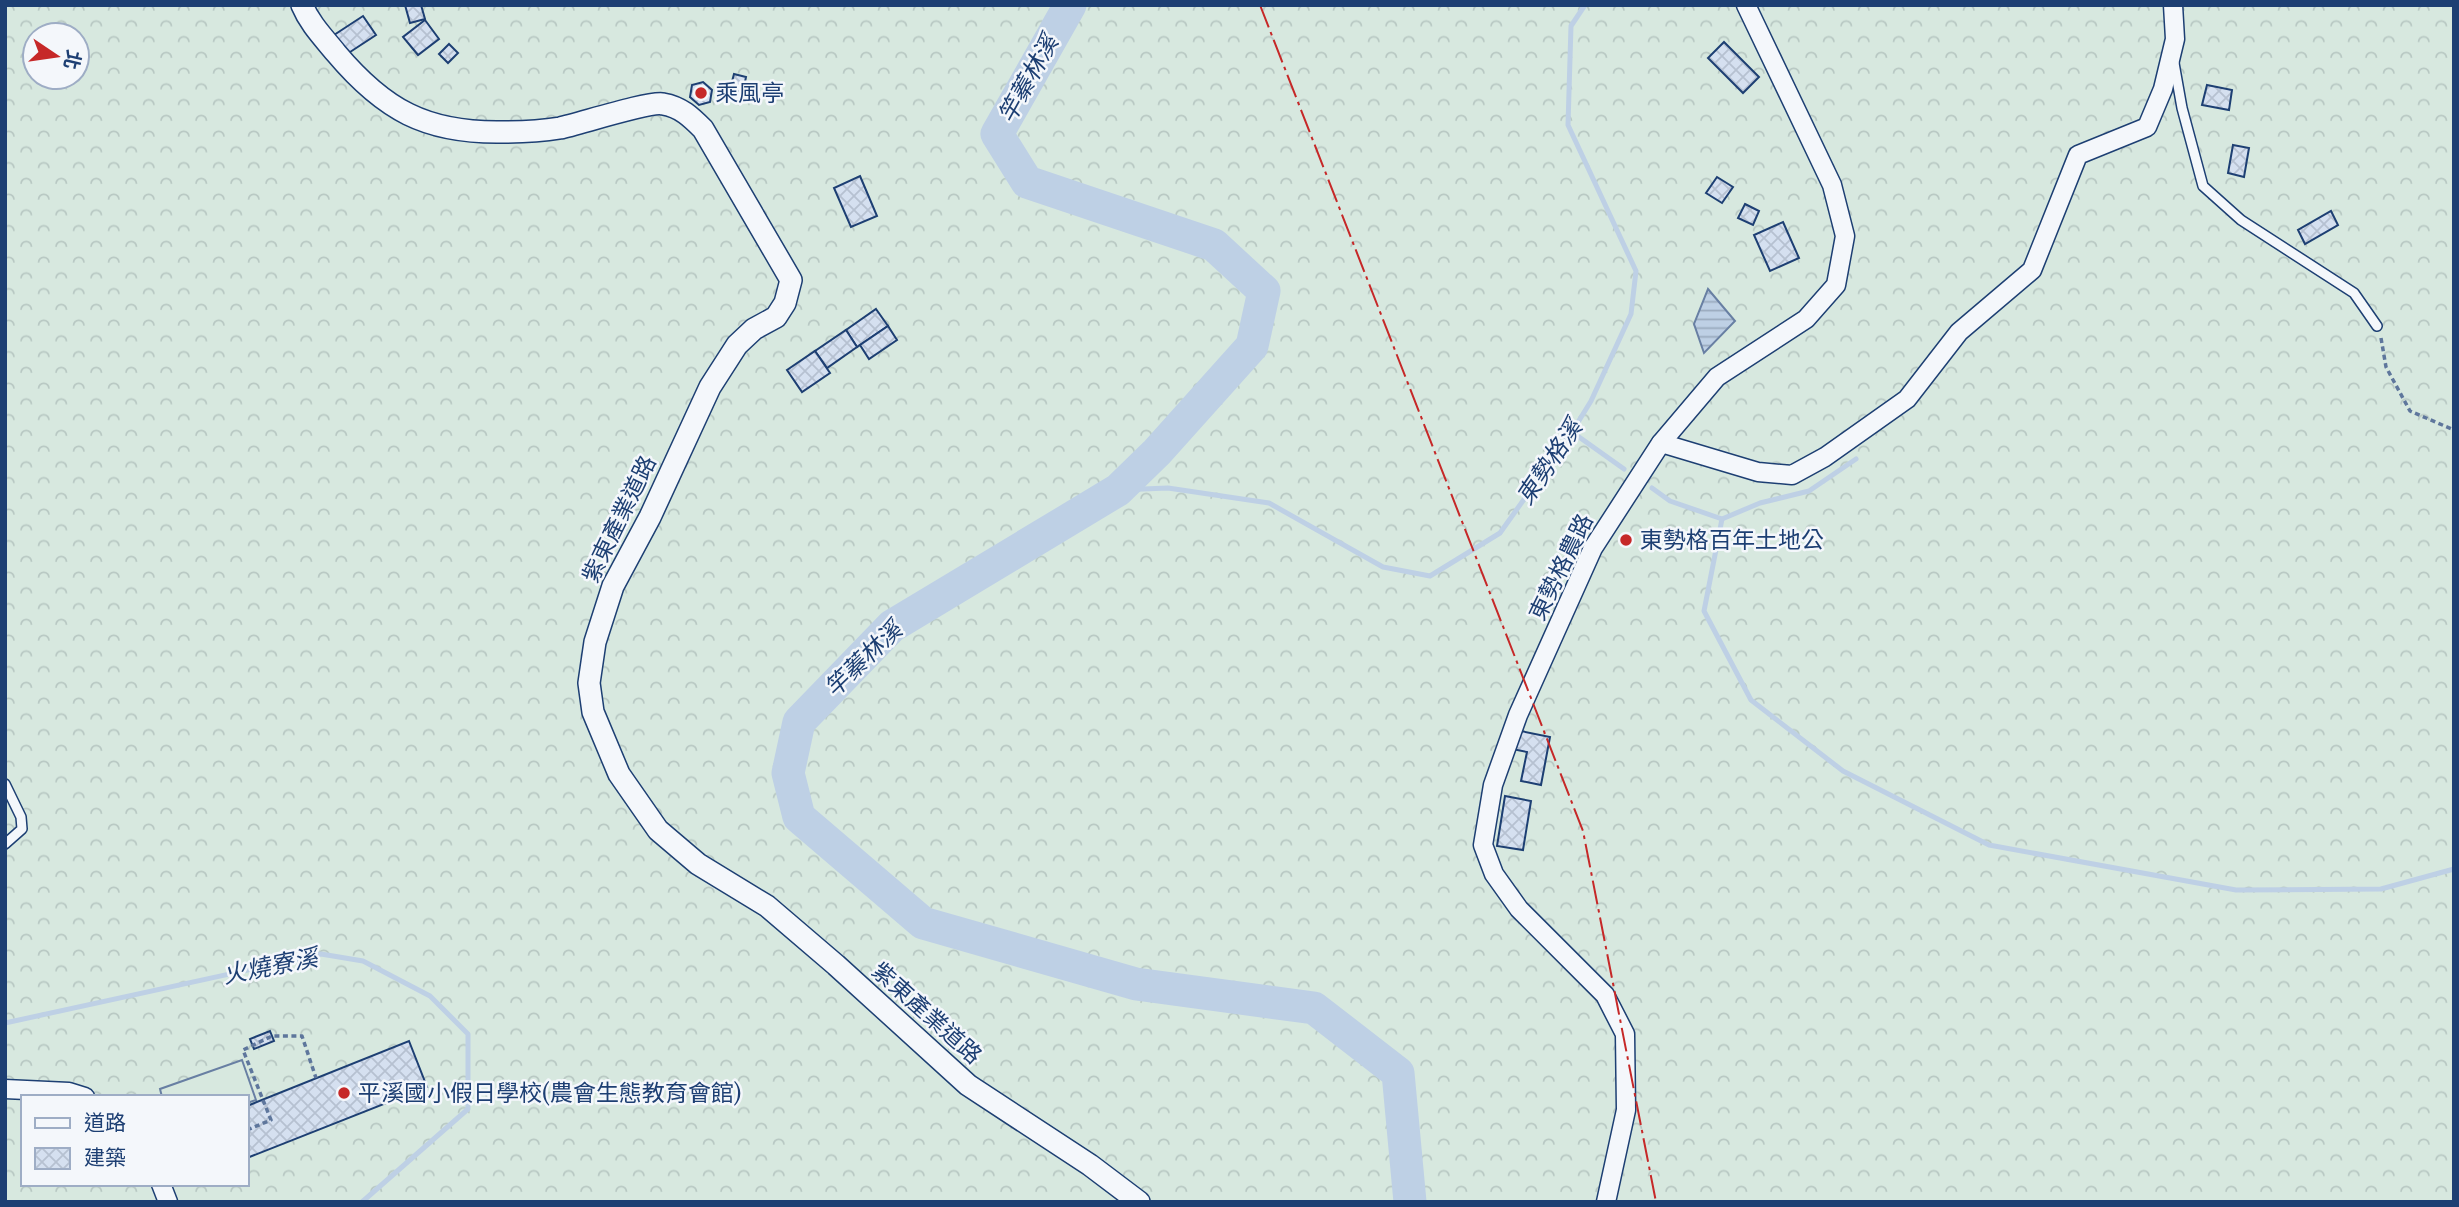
<svg xmlns="http://www.w3.org/2000/svg" width="2459" height="1207" font-family="'Libre Baskerville','Noto Sans TC',serif">
<style>
.forest{fill:url(#forest-crowns);stroke:#687fa3;stroke-width:2;fill-rule:evenodd}
.pitch{fill:#d7e8df;stroke:#687fa3;stroke-width:2}
.water{fill:url(#water-rules);stroke:#687fa3;stroke-width:2}
.lines{fill:none;stroke-linecap:round;stroke-linejoin:round}
.stream{stroke:#bed0e5;stroke-width:5}
.river{stroke:#bed0e5;stroke-width:33}
.building{fill:url(#building-cross-hatch);stroke:#1d3f73;stroke-width:2}
.service-casing{stroke:#1d3f73;stroke-width:12}
.minor-casing{stroke:#1d3f73;stroke-width:21}
.tertiary-casing{stroke:#1d3f73;stroke-width:24}
.path{stroke:#5e769c;stroke-width:3.5;stroke-dasharray:5 3.5;stroke-linecap:butt}
.service{stroke:#f4f7fb;stroke-width:9}
.minor{stroke:#f4f7fb;stroke-width:18}
.tertiary{stroke:#f4f7fb;stroke-width:21}
.power{stroke:#c62828;stroke-width:2;stroke-dasharray:24 5 3.5 5;stroke-linecap:butt}
.poi-dot{fill:#c62828;stroke:#f4f7fb;stroke-width:2.5}
.labels{text-anchor:middle;dominant-baseline:central;stroke-width:5;stroke-linejoin:round;paint-order:stroke}
.poi-label{font-size:23px;fill:#1d3f73;stroke:#f4f7fb;text-anchor:start}
.street-label{font-size:23px;fill:#1d3f73;stroke:#f4f7fb}
.water-label{font-size:24px;font-style:italic;fill:#1d3f73;stroke:#f4f7fb}
</style>
<defs>
<pattern id="forest-crowns" width="20" height="18" patternUnits="userSpaceOnUse" patternTransform="scale(1.75)"><rect width="20" height="18" fill="#d7e8df"/><path d="M2 6a3 3 0 1 1 6 0M12 15a3 3 0 1 1 6 0" fill="none" stroke="#b8c8c3"/></pattern>
<pattern id="water-rules" width="6" height="5" patternUnits="userSpaceOnUse" patternTransform="scale(1.75)"><rect width="6" height="5" fill="#bed0e5"/><path d="M0 2.5h6" fill="none" stroke="#9aaabe"/></pattern>
<pattern id="building-cross-hatch" width="8" height="8" patternUnits="userSpaceOnUse" patternTransform="scale(1.75)"><rect width="8" height="8" fill="#d5e0f0"/><path d="M0 0l8 8M0 8l8-8" fill="none" stroke="#b6c1d1"/></pattern>
</defs>
<rect width="100%" height="100%" fill="#f4f7fb"/>
<path class="forest" d="M5 5H2454V1202H5ZM35 35H77V77H35ZM23 1097H247V1184H23Z"/>
<polygon class="pitch" points="242,1060 256,1100 247,1103 247,1097 162,1097 160,1089"/>
<polygon class="water" points="1708,289 1735,321 1704,353 1694,324"/>
<g class="lines">
<g class="stream">
<polyline points="1572,432 1624,469"/>
<polyline points="1652,488 1670,501 1722,519 1704,611 1751,700 1843,771 1989,845 2236,890 2381,889 2454,869"/>
<polyline points="1118,490 1168,488 1269,503 1383,567 1430,576 1500,533 1572,432 1591,401 1631,314 1636,271 1568,125 1571,26 1585,5"/>
<polyline points="1722,519 1760,503 1809,491 1856,459"/>
<polyline points="5,1023 321,954 363,961 430,996 468,1034 468,1109 362,1202"/>
</g>
<polyline class="river" points="1070,5 997,134 1027,182 1214,245 1264,291 1252,346 1157,452 1118,490 892,626 799,722 788,773 799,817 923,923 1136,984 1314,1008 1398,1073 1410,1202"/>
</g>
<g class="building">
<polygon points="405,5 421,5 425,19 410,23"/>
<polygon points="363,16 376,35 344,56 331,37"/>
<polygon points="425,20 439,39 418,55 403,37"/>
<polygon points="1724,42 1759,77 1743,93 1708,58"/>
<polygon points="449,44 458,53 448,63 439,54"/>
<polygon points="734,74 746,77 743,92 730,89"/>
<polygon points="703,82 712,90 710,102 699,105 690,97 692,85"/>
<polygon points="2207,85 2232,90 2229,110 2202,105"/>
<polygon points="2233,145 2249,148 2244,177 2228,173"/>
<polygon points="860,176 877,216 851,227 834,188"/>
<polygon points="1717,177 1733,187 1722,203 1706,193"/>
<polygon points="1745,204 1759,211 1753,225 1738,218"/>
<polygon points="2331,211 2338,225 2305,244 2298,230"/>
<polygon points="1783,222 1799,258 1770,271 1754,235"/>
<polygon points="876,309 888,326 857,347 846,330"/>
<polygon points="888,326 897,340 869,359 860,345"/>
<polygon points="846,330 857,347 827,368 815,351"/>
<polygon points="815,351 830,373 802,392 787,370"/>
<polygon points="1516,730 1550,737 1541,785 1521,781 1527,752 1512,749"/>
<polygon points="1505,796 1531,801 1523,850 1497,846"/>
<polygon points="270,1031 274,1041 254,1049 250,1039"/>
<polygon points="409,1041 427,1087 247,1158 247,1106"/>
</g>
<g class="lines">
<defs>
<g id="service">
<polyline points="2174,63 2182,108 2203,186 2241,220 2354,293 2377,326"/>
<polyline points="5,784 21,817 22,829 5,844"/>
</g>
<g id="minor">
<polyline points="1661,443 1758,472 1792,475 1825,457 1907,399 1959,332 2032,270 2078,155 2147,127 2163,89 2175,39 2173,5"/>
<polyline points="5,1089 69,1092 85,1097"/>
<polyline points="161,1184 168,1202"/>
<polyline points="1606,1202 1626,1110 1625,1034 1605,995 1519,909 1494,874 1483,845 1493,785 1518,715 1593,548 1661,443 1717,377 1806,319 1836,285 1845,236 1832,185 1746,5"/>
</g>
<path id="tertiary" d="M302 5C310 24 323 37 336 53 384 110 426 133 501 132 520 132 541 131 560 128 579 124 650 101 663 104 681 107 691 117 703 129L791 280 785 303 776 317 754 329 737 345 710 387 650 517 613 586 595 642 589 683 593 712 619 774 658 830 698 864 767 906 836 965 968 1085 1090 1165 1139 1202"/>
</defs>
<use href="#service" class="service-casing"/>
<use href="#minor" class="minor-casing"/>
<use href="#tertiary" class="tertiary-casing"/>
<g class="path">
<polyline points="2381,338 2386,367 2410,411 2454,430"/>
<polyline points="247,1130 271,1120 243,1050 272,1036 302,1036 316,1078"/>
</g>
<use href="#service" class="service"/>
<use href="#minor" class="minor"/>
<use href="#tertiary" class="tertiary"/>
<polyline class="power" points="1260,5 1583,831 1656,1202"/>
</g>
<g class="poi-dot">
<circle cx="701" cy="93" r="7"/>
<circle cx="1626" cy="540" r="7"/>
<circle cx="344" cy="1093" r="7"/>
</g>
<g class="labels">
<g class="poi-label">
<text x="715" y="93">乘風亭</text>
<text x="1640" y="540">東勢格百年土地公</text>
<text x="358" y="1093">平溪國小假日學校(農會生態教育會館)</text>
</g>
<g class="street-label">
<text transform="translate(619 519) rotate(-64)">紫東產業道路</text>
<text transform="translate(1561 567) rotate(-64)">東勢格農路</text>
<text transform="translate(927 1013) rotate(42)">紫東產業道路</text>
</g>
<g class="water-label">
<text transform="translate(1028 79) rotate(-61)">竿蓁林溪</text>
<text transform="translate(1549 462) rotate(-56)">東勢格溪</text>
<text transform="translate(863 659) rotate(-44)">竿蓁林溪</text>
<text transform="translate(270 966) rotate(-11)">火燒寮溪</text>
</g>
</g>
<rect width="2459" height="1207" fill="none" stroke="#1d3f73" stroke-width="14"/>
<rect x="21" y="1095" width="228" height="91" fill="#f4f7fb" stroke="#9eadc5" stroke-width="2"/>
<rect x="35" y="1118" width="35" height="10" fill="#f4f7fb" stroke="#9eadc5" stroke-width="2"/>
<text x="84" y="1130" font-size="21" fill="#1d3f73">道路</text>
<rect x="35" y="1148" width="35" height="21" fill="url(#building-cross-hatch)" stroke="#9eadc5" stroke-width="2"/>
<text x="84" y="1165" font-size="21" fill="#1d3f73">建築</text>
<g transform="translate(56 56) rotate(103)"><circle r="33" fill="#f4f7fb" stroke="#9eadc5" stroke-width="2"/>
<path d="M0-5L12 26L0 18L-12 26Z" fill="#c62828"/>
<text y="-10" font-size="19" font-weight="bold" text-anchor="middle" fill="#1d3f73">北</text>
</g>
</svg>
